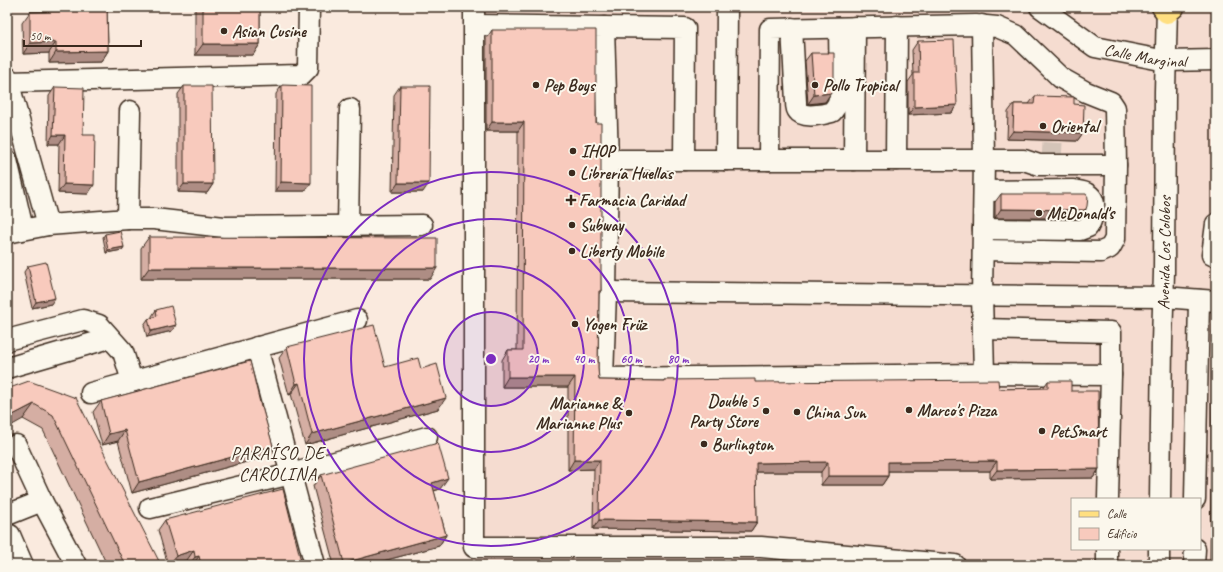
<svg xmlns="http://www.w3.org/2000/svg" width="1223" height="572" font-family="Caveat,sans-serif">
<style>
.built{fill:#f5dcd0;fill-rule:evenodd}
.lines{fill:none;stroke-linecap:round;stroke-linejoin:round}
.minor-tunnel{stroke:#d4c4b8;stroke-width:20;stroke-dasharray:20 10;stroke-linecap:butt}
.minor-casing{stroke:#3b2a1e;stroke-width:23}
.major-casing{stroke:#3b2a1e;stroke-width:25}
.minor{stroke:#fbf7ec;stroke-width:20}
.major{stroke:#ffdf80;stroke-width:22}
.wall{fill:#d5aea3;stroke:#3b2a1e}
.shaded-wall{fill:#ae8d84;stroke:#3b2a1e}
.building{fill:#f8cabd;stroke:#3b2a1e}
.ring{fill:none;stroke:#7b2cbf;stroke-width:2}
.poi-dot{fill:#3b2a1e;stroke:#fbf7ec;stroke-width:1.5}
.labels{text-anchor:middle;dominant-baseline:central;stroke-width:4;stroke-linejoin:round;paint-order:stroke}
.poi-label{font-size:17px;font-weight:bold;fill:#3b2a1e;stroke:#fbf7ec;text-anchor:start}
.street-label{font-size:17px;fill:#3b2a1e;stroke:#fbf7ec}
.neighbourhood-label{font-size:18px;letter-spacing:1px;fill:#3b2a1e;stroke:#fbf7ec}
.centre{fill:#7b2cbf;stroke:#fbf7ec;stroke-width:2}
.ring-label{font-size:12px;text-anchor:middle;font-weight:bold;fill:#7b2cbf;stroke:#fbf7ec;stroke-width:4;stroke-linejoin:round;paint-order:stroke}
</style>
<rect width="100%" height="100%" fill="#faeade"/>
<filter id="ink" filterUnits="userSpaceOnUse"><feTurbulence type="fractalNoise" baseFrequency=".025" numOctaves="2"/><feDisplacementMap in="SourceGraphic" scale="8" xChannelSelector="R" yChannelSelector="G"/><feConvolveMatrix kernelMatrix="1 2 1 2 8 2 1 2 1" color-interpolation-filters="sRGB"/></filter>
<g filter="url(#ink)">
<path class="built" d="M468 7H1216V565H830L766 558 739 565H470ZM1072 499H1200V549H1072Z"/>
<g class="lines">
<polyline class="minor-tunnel" points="1042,152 1062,153 1070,155"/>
<defs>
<g id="minor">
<polyline points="474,7 474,547 761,547 955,565"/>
<path id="s1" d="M1040 7 1095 47 1166 61 1216 60"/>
<polyline points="475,25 604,27 608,160 606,292 603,378 984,374 1111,375 1108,499"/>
<polyline points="604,27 685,28 684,160"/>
<path d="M792 28 796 102C796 104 796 109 798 111 803 119 825 114 832 112L837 105 840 97 839 28"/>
<polyline points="7,77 48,225"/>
<polyline points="7,82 301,75 308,68 309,7"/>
<polyline points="7,160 23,229"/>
<polyline points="608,160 726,160 727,7"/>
<polyline points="726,160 984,160 982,296 984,374"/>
<polyline points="769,160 770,29 976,25 997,27 1016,35 1061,78 1086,92 1111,102 1115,108 1116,165 1039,165 1024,160 984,160 982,25"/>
<polyline points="854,160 855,27"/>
<polyline points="896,160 897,26"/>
<polyline points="128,219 130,111"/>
<polyline points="1216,224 1212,255 1216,256"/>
<polyline points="348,226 350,109"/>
<path d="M983 229 1080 230 1088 227C1094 216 1099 200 1086 193 1083 191 1077 191 1073 190L984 191"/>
<polyline points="7,233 48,225 128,219 154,219 224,227 422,225"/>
<polyline points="983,250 1101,252 1110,248 1115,239 1116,165"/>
<polyline points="606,292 1163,297 1216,301"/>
<polyline points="983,329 1111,332 1111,375"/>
<polyline points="7,340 83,320 99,325 123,352 132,381"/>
<polyline points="257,347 315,565"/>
<polyline points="7,368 110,338"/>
<polyline points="91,393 357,320"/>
<polyline points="16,445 42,501 76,565"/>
<path id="s2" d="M1160 499 1162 343 1164 272 1165 91 1167 7"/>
<polyline points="1195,499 1199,300"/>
<polyline points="150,508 291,474 427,437"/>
<polyline points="7,515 42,501"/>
<polyline points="10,535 23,565"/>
<polyline points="1107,565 1107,549"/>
<polyline points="1159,565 1159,549"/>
<polyline points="1194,565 1195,549"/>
</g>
<polyline id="major" points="1163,7 1167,12 1173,7"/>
</defs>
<use href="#minor" class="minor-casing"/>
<use href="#major" class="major-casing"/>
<use href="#minor" class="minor"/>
<use href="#major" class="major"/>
</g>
<g class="wall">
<polygon points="63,7 107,7 108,51 101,62 49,63 49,53 23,54 22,23 30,12 60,11"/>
<polygon points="195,7 260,7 260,44 253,55 195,55"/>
<polygon points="492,30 596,123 601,291 599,294 598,368 599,380 664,381 664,380 999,389 1043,388 1048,381 1071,391 1099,469 1093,478 990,479 990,471 888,471 888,476 882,485 821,485 821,472 756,472 757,522 751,531 593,529 594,469 568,470 568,387 502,387 502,360 508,350 517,350 518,131 486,131 486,39"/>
<polygon points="918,41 957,105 951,113 908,115 908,82 913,75 912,50"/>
<polygon points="811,53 825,102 808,104 805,61"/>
<polygon points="282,85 305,191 275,191 276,94"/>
<polygon points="184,86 213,184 207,193 178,192 178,94"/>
<polygon points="400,86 423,192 392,192 394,95"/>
<polygon points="55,87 83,135 88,194 58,193 59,144 48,144 49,96"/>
<polygon points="1035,96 1074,104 1083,133 1077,141 1007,139 1008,112 1014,104 1029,104"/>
<polygon points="1001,194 1086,209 1080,218 995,218 995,202"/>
<polygon points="105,234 124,247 122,250 106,253 103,237"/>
<polygon points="149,237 430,279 141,279 141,248"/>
<polygon points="28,266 51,304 32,308 24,272"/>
<polygon points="156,310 172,331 147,337 144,325 148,319 152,318 152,316"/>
<polygon points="1216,326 1216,565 1210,565 1213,331"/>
<polygon points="287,347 385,367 421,369 438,409 305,445 291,394 289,395 279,358"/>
<polygon points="29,381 161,565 107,565 43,430 23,419"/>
<polygon points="101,401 261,407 273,446 265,457 132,493 118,441 102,445 93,412"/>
<polygon points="321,475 440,489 434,491 446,535 439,546 368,565 334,565 313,486"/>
<polygon points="165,520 302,565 187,565 187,560 172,565 168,565 158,530"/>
</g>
<g class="shaded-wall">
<polygon points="56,42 49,53 23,54 30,43"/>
<polygon points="203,44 260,44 253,55 195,55"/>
<polygon points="108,51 101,62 49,63 56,52"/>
<polygon points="831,93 825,102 808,104 814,95"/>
<polygon points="957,105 951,113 908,115 914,107"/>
<polygon points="492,122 524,122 518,131 486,131"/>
<polygon points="1013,131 1083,133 1077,141 1007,139"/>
<polygon points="53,135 65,135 59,144 48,144"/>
<polygon points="281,182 311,183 305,191 275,191"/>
<polygon points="398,183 429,183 423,192 392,192"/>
<polygon points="64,184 94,185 88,194 58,193"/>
<polygon points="184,184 213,184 207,193 178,192"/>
<polygon points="1001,209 1086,209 1080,218 995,218"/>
<polygon points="124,247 122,250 106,253 108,250"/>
<polygon points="149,268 437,268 430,279 141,279"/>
<polygon points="55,298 51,304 32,308 36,302"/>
<polygon points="176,325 172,331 147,337 151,331"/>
<polygon points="508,377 575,377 568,387 502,387"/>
<polygon points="299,383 291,394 289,395 296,384"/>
<polygon points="446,398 438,409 305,445 312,434"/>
<polygon points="34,404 23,419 7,428 7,418"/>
<polygon points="125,430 118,441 102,445 109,434"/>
<polygon points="273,446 265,457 132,493 139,482"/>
<polygon points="574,460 600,460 594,469 568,470"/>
<polygon points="997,461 990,471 882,471 888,462"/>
<polygon points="828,462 821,472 750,472 756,463"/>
<polygon points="1099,469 1093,478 990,479 997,470"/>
<polygon points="828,476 888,476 882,485 821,485"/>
<polygon points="448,478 440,489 424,494 432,483"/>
<polygon points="599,520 757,522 751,531 593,529"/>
<polygon points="446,535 439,546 368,565 343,565 344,563"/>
<polygon points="194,550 187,560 172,565 169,565 176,556"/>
<polygon points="199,556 193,565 189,565 195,557"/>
</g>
<g class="building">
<polygon points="67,7 107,7 108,51 56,52 56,42 30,43 30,12 68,11"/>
<rect x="203" y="7" width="57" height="37"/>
<polygon points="492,30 596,30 596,123 601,123 601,291 599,291 598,368 599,380 664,381 664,380 755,379 755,382 998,380 999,389 1048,388 1048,381 1071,381 1071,391 1098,391 1099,469 997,470 997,461 888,462 888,476 828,476 828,462 756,463 757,522 599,520 600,460 574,460 575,377 508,377 508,350 523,350 524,122 492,122"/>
<polygon points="954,40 957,105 914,107 914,73 919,73 918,41"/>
<polygon points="811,53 834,53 834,86 831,93 814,95"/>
<polygon points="282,85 311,86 311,183 281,182"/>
<polygon points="184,86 212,86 213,184 184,184"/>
<polygon points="400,86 430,86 429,183 398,183"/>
<polygon points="55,87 84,88 83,135 95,135 94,185 64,184 65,135 53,135"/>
<polygon points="1035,96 1074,97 1074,104 1084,105 1083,133 1013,131 1014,104 1034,104"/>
<polygon points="1001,194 1086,194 1088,197 1087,206 1086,209 1084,210 1001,209"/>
<polygon points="120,231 124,247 108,250 105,234"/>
<polygon points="149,237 437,238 437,268 149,268"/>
<polygon points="46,262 55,298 36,302 28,266"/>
<polygon points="171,306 176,325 151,331 148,319 157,316 156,310"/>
<polygon points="374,325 385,367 418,358 421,369 437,364 446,398 312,434 299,383 296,384 287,347"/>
<polygon points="250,361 261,407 262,407 273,446 139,482 125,430 109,434 101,401"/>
<polygon points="29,381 76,398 161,565 125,565 53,415 34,404 7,418 7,389"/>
<polygon points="438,443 448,478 432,483 446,535 344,563 321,475"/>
<polygon points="283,489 302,565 201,565 199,556 195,557 194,550 176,556 165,520"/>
</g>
</g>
<circle cx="491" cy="359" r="47" fill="#7b2cbf" fill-opacity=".12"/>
<g class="ring">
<circle cx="491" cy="359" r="47"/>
<circle cx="491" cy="359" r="93"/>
<circle cx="491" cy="359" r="140"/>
<circle cx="491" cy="359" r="187"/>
</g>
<g class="poi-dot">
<circle cx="224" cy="31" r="4"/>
<circle cx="536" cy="85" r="4"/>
<circle cx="815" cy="85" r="4"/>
<circle cx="1043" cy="126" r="4"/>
<circle cx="573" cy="151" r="4"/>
<circle cx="572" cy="173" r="4"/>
<path d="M569 194h4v4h4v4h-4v4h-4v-4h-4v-4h4z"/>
<circle cx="1039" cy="213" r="4"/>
<circle cx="572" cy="225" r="4"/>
<circle cx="572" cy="251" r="4"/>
<circle cx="575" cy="324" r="4"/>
<circle cx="909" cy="410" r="4"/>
<circle cx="766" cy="411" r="4"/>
<circle cx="797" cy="412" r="4"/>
<circle cx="629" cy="413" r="4"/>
<circle cx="1042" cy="431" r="4"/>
<circle cx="704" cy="444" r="4"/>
</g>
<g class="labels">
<g class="poi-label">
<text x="232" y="31">Asian Cusine</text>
<text x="544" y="85">Pep Boys</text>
<text x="823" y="85">Pollo Tropical</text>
<text x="1051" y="126">Oriental</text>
<text x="581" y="151">IHOP</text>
<text x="580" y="173">Librería Huellas</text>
<text x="579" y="200">Farmacia Caridad</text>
<text x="1047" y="213">McDonald's</text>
<text x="580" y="225">Subway</text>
<text x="580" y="251">Liberty Mobile</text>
<text x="583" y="324">Yogen Früz</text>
<text x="758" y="401" text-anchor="end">Double 5<tspan x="758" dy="20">Party Store</tspan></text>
<text x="621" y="403" text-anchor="end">Marianne &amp;<tspan x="621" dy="20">Marianne Plus</tspan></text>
<text x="917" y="410">Marco's Pizza</text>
<text x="805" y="412">China Sun</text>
<text x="1050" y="431">PetSmart</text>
<text x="712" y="444">Burlington</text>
</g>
<g class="street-label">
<text stroke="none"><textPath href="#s1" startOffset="119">Calle Marginal</textPath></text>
<text stroke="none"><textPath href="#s2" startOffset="246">Avenida Los Colobos</textPath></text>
</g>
<g class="neighbourhood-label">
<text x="278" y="453">PARAÍSO DE<tspan x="278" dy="21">CAROLINA</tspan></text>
</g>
</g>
<circle cx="491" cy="359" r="6" class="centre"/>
<g class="ring-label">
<text x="538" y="363">20 m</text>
<text x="584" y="363">40 m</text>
<text x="631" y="363">60 m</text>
<text x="678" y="363">80 m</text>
</g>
<rect width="1223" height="572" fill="none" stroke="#fbf7ec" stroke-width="24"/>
<rect x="12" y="12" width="1199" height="548" fill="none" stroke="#3b2a1e" stroke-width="1.5" filter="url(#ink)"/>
<rect x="1071" y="498" width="130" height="52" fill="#fbf7ec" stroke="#aea59a"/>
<rect x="1079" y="511" width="20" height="6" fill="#ffdf80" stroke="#aea59a"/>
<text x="1107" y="518" font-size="12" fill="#3b2a1e">Calle</text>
<rect x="1079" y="528" width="20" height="12" fill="#f8cabd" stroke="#aea59a"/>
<text x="1107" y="538" font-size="12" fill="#3b2a1e">Edificio</text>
<path d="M24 40v6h117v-6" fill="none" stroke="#3b2a1e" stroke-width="2"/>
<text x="30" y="40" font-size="12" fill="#3b2a1e" stroke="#fbf7ec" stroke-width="3" paint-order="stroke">50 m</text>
</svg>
